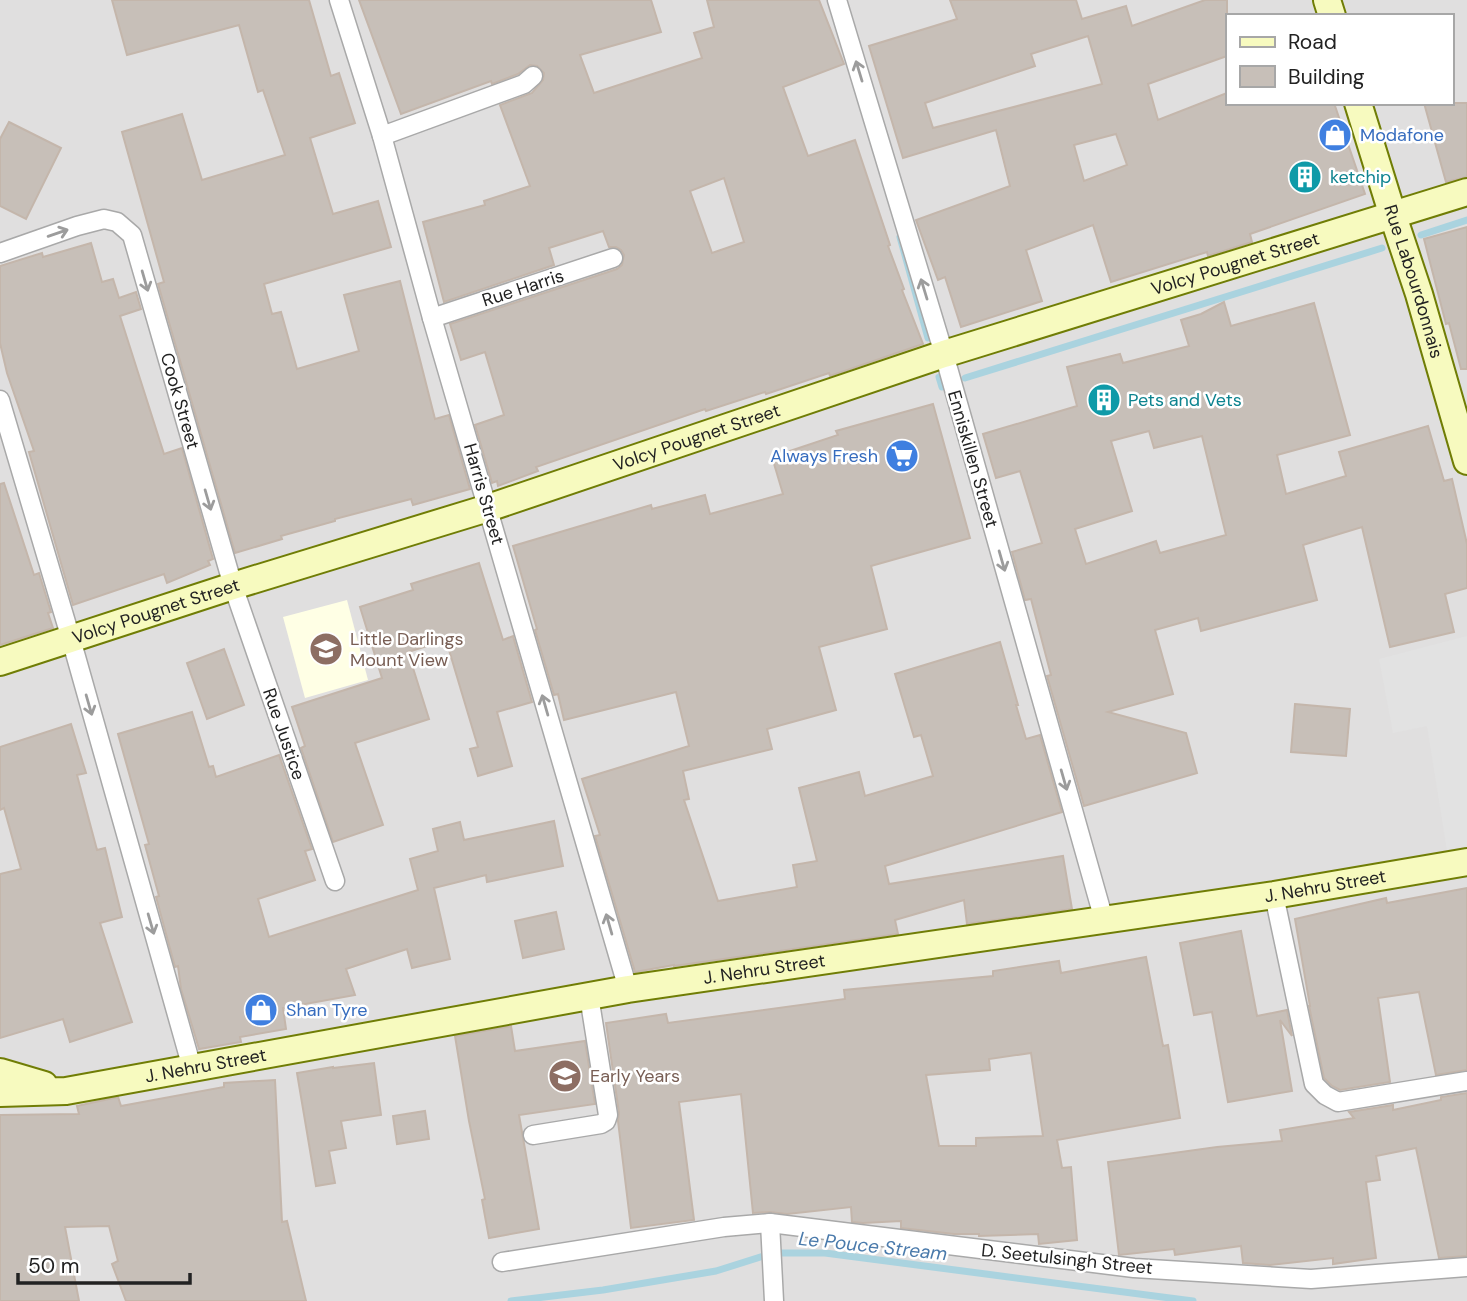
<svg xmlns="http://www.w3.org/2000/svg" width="1467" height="1301" font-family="'DM Sans',sans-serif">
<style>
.residential{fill:#e0dfdf;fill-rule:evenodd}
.education{fill:#ffffe5}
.parking{fill:#e2e2e2}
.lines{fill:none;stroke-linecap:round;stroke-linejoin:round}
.stream{stroke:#aad3df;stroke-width:7}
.building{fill:#c7bfb8;stroke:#c4b6ab;stroke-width:2;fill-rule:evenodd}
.street-casing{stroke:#a9a9a9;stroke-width:21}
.secondary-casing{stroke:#707d05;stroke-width:30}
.street{stroke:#fff;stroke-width:18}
.secondary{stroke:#f7fabf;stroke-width:26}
.oneway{stroke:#9c9c9c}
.labels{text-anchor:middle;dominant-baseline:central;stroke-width:5;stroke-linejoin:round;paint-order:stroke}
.shop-label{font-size:18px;fill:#366cbe;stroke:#fff;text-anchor:start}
.culture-label{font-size:18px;fill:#0d838f;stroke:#fff;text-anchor:start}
.street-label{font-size:18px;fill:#222;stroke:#fff}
.education-label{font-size:18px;fill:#785e54;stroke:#fff;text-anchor:start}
.water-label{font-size:19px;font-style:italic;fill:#4a7aab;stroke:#fff}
</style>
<rect width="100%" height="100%" fill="#f2efe9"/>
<path class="residential" d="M0 0H1467V1301H0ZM1227 16H1451V103H1227Z"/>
<polygon class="education" points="347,600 368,680 305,698 283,617"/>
<polygon class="parking" points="1467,636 1467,846 1447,851 1427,726 1393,733 1379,659"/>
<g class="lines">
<g class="stream">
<polyline points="1421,235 1467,220"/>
<polyline points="900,237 928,338"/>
<polyline points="939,377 942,387"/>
<polyline points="965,378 1382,248"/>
<polyline points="511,1301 603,1290 716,1271 773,1253 825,1253 1193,1301"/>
</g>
</g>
<g class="building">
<polygon points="112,0 309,0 331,76 339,73 355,123 310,138 333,214 378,201 391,247 264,284 272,314 281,312 297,369 359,351 344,295 400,281 435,419 449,415 470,489 413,505 411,499 335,519 335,521 281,536 282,539 235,553 158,284 164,282 122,132 182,114 202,180 285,155 263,90 258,92 239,25 127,55"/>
<path d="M359 0H651L661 32 580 55 594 93 702 58 694 33 714 27 707 0H819L844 64 783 87 808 156 855 140 890 245 888 246 904 289 902 290 923 344 830 376 829 373 766 394 765 392 706 411 705 409 536 467 538 471 498 486 497 481 492 483 475 425 504 415 485 352 461 360 450 324 617 269 622 265 624 255 621 250 616 247H609L603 231 549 248 554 265 444 302 423 222 485 205 484 201 530 186 500 105 532 93 543 80 544 73 537 66 530 65 518 74 492 84 491 81 401 114ZM724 178 744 242 712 253 690 191Z"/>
<path d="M950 0H1076L1082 19 1126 6 1132 26 1205 0H1227V56L1148 84 1158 120 1227 93V103H1334L1365 194 1250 234 1252 242 1208 256 1207 252 1111 282 1093 225 1026 250 1042 301 961 327 945 277 938 280 916 220 1010 186 996 130 903 158 869 46 957 19ZM1088 36 1102 84 933 128 925 103 1035 66 1031 54ZM1116 134 1127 165 1084 181 1074 145Z"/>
<polygon points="1424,103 1467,103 1467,177 1446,182"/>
<polygon points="9,122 61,148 26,219 0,206 0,139"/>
<polygon points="1467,227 1467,369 1461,369 1449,323 1446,324 1424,239"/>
<polygon points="91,243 102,282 113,279 119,298 136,292 141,309 120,316 164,454 182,448 213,559 208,561 210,565 167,583 164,574 73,605 29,452 34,451 7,373 0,343 0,266 42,253 43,257"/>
<path d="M1224 302 1231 326 1314 303 1350 435 1277 455 1286 494 1346 476 1339 452 1428 426 1444 481 1452 479 1467 544V588L1445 594 1454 632 1390 647 1362 527 1303 545 1317 600 1201 631 1198 618 1155 630 1173 694 1108 712 1186 733 1197 773 1084 806 1047 676 1051 675 1031 599 1025 600 1012 552 1042 543 1020 471 996 478 983 434 1077 406 1067 367 1120 354 1123 363 1189 346 1181 320 1201 314ZM1149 431 1154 448 1202 436 1226 535 1160 553 1156 541 1086 564 1075 529 1132 511 1111 441Z"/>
<polygon points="933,404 970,538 871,566 887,629 819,647 836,710 767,729 772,749 683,771 689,799 684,800 718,901 797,887 793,865 817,861 799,788 859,772 865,796 933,776 921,735 914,737 895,674 1000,642 1018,705 1016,705 1026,739 1040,735 1062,812 885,866 889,884 1063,856 1072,909 967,924 964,900 895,920 898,934 674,966 674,965 635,972 595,836 600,835 582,779 689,746 676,692 564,720 558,694 554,695 535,630 537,629 513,546 651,505 652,509 705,495 710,514 783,494 772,457 838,435 836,431"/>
<polygon points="4,483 34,575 39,573 51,612 48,613 53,628 0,645 0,484"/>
<polygon points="479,563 503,640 513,636 532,702 497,712 512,766 478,776 470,749 478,747 446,640 408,652 429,719 355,743 383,825 333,842 301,748 305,746 292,707 382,678 360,607 413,590 411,584"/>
<polygon points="224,649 244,705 207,719 187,663"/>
<polygon points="1295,704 1350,709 1346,756 1291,752"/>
<polygon points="192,712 209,767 213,766 216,777 279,755 312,849 305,851 315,880 258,899 269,937 418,890 410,859 438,851 433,829 460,822 464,840 554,821 563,866 487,882 486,875 434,888 450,959 412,968 407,949 346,969 355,995 283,1008 286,1029 240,1037 241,1042 199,1049 181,989 178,966 175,967 156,897 159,896 145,845 149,844 118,734"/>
<polygon points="71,724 86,773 77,775 97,850 105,848 122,917 100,923 132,1022 70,1042 63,1019 0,1038 0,874 21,869 4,808 0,810 0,747"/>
<polygon points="1467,888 1467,1070 1436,1075 1419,992 1378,998 1390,1082 1340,1090 1332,1086 1324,1078 1309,1006 1310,1006 1295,919 1386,898 1387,903"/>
<polygon points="556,912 564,949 523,958 515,921"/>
<polygon points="1241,931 1257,1016 1287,1010 1292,1036 1280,1020 1292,1091 1228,1102 1212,1012 1194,1015 1180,943"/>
<path d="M1146 957 1163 1046 1168 1045 1180 1118 1057 1140 1062 1168 1071 1167 1077 1240 1039 1244 1038 1234 979 1236V1234H954L901 1228V1221L863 1223 852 1222 851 1207 787 1214 770 1212 753 1213 741 1094 679 1102 694 1220 631 1228 618 1121 619 1113 606 1023 666 1014 668 1023 845 999 844 990 993 976V971L1059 961 1061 973ZM1031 1053 1043 1136 976 1138V1146H939L926 1075 990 1070 989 1059Z"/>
<polygon points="511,1026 515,1051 585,1041 595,1104 519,1115 539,1229 489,1238 482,1200 485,1199 469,1121 455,1036"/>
<polygon points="374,1063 381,1115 341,1121 346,1148 329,1151 335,1183 316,1186 297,1073 333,1067 333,1068"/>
<polygon points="275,1080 282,1222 287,1221 306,1301 126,1301 112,1264 118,1261 109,1226 65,1227 79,1301 0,1301 0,1115 79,1114 77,1106 118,1097 121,1106 224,1087 224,1083"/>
<polygon points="1467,1093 1467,1256 1439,1258 1416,1148 1376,1156 1380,1180 1366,1182 1376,1258 1333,1264 1333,1258 1270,1265 1243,1263 1241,1246 1175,1255 1174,1249 1119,1255 1108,1162 1217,1147 1282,1141 1280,1130 1354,1118 1349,1112 1393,1105 1393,1110 1441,1100 1441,1097"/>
<polygon points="425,1111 429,1139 397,1144 393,1116"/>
</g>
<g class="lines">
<defs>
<g id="street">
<polyline points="339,0 382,136 432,318 628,989"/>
<polyline points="837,0 944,354 1104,920"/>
<polyline points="382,136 524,84 533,76"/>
<polyline points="0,253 77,226 104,219 117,222 132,235 233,586 335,881"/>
<polyline points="432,318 613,258"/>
<polyline points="0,400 71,639 192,1068"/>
<polyline points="1274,895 1314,1084 1325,1095 1338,1102 1467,1081"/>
<polyline points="533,1135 601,1124 606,1121 608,1115 589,996"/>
<polyline points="770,1223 774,1301"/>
<polyline points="502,1262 724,1227 770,1223 1134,1268 1311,1279 1467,1267"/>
</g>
<g id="secondary">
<polyline points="1327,0 1332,16"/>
<path id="s1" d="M1358 103 1393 216 1419 294 1467 461"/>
<path id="s2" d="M0 662 233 586 488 508 944 354 1467 192"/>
<polyline points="0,1072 44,1085"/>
<path id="s3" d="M0 1093 66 1091 628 989 1274 895 1467 862"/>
</g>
</defs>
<use href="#street" class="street-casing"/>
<use href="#secondary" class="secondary-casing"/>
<use href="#street" class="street"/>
<use href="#secondary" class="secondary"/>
</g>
<defs><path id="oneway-shaft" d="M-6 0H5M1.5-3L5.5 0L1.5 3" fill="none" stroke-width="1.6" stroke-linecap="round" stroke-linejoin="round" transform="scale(1.75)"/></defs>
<g class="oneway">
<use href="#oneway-shaft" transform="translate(859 71) rotate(-107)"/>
<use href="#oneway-shaft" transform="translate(58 233) rotate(-19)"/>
<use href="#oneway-shaft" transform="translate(145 281) rotate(74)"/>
<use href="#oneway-shaft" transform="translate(924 289) rotate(-107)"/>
<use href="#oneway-shaft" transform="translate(208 500) rotate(74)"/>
<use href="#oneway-shaft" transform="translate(1002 561) rotate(74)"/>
<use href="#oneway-shaft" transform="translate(89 705) rotate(74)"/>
<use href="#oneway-shaft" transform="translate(545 705) rotate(-106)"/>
<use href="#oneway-shaft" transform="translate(1064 780) rotate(74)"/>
<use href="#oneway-shaft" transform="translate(151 924) rotate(74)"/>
<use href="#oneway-shaft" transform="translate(609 924) rotate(-106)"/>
</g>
<defs>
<symbol id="shop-disc" viewBox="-11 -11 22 22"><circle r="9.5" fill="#3f7fe0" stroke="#fff"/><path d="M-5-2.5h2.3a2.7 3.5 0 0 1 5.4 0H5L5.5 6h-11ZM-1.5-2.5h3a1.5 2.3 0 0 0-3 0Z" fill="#fff"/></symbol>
<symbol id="building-disc" viewBox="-11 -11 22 22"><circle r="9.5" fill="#0f9aa8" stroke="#fff"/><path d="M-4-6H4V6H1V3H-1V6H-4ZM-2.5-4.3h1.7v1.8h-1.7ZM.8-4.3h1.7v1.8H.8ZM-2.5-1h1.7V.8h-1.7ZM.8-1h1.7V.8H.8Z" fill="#fff"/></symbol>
<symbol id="supermarket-disc" viewBox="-11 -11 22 22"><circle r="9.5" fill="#3f7fe0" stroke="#fff"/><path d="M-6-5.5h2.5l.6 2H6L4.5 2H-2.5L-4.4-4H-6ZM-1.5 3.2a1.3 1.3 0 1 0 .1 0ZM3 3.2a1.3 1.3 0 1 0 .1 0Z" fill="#fff"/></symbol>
<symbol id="school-disc" viewBox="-11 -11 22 22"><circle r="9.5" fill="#8d6e63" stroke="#fff"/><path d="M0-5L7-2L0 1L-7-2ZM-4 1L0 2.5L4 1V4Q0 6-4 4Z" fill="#fff"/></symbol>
</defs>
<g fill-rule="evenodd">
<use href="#shop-disc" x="1316" y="116" width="38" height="38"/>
<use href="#building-disc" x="1286" y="158" width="38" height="38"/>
<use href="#building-disc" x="1085" y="381" width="38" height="38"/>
<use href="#supermarket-disc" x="883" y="437" width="38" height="38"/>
<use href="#school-disc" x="307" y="630" width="38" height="38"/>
<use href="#shop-disc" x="242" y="991" width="38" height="38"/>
<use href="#school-disc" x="546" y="1057" width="38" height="38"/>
</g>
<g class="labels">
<g class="shop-label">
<text x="1360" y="135">Modafone</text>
<text x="878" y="456" text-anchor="end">Always Fresh</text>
<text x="286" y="1010">Shan Tyre</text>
</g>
<g class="culture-label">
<text x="1330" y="177">ketchip</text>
<text x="1128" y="400">Pets and Vets</text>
</g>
<g class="street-label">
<text stroke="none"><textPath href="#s2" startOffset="1298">Volcy Pougnet Street</textPath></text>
<text stroke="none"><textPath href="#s1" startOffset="187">Rue Labourdonnais</textPath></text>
<text transform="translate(523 288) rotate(-18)">Rue Harris</text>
<text transform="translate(180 401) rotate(74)">Cook Street</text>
<text stroke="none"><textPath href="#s2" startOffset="732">Volcy Pougnet Street</textPath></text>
<text transform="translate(973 459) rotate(74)">Enniskillen Street</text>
<text transform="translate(484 494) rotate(74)">Harris Street</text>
<text stroke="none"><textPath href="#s2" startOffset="164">Volcy Pougnet Street</textPath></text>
<text transform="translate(284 734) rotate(71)">Rue Justice</text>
<text stroke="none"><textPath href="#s3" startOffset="1342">J. Nehru Street</textPath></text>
<text stroke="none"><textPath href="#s3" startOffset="775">J. Nehru Street</textPath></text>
<text stroke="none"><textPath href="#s3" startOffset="208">J. Nehru Street</textPath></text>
<text transform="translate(1067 1259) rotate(6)">D. Seetulsingh Street</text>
</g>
<g class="education-label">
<text x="350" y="639">Little Darlings<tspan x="350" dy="21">Mount View</tspan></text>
<text x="590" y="1076">Early Years</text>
</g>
<g class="water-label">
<text transform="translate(873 1246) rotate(6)">Le Pouce Stream</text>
</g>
</g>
<rect x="1226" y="14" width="228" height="91" fill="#ffffff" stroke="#a7a7a7" stroke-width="2"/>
<rect x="1240" y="37" width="35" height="10" fill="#f7fabf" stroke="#a7a7a7" stroke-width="2"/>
<text x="1288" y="49" font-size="21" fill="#222222">Road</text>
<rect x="1240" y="66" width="35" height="21" fill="#c7bfb8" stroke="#a7a7a7" stroke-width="2"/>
<text x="1288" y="84" font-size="21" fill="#222222">Building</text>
<path d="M18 1273v10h172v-10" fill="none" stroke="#222222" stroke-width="3.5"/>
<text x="28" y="1273" font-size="21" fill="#222222" stroke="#ffffff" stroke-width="5" paint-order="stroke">50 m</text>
</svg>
